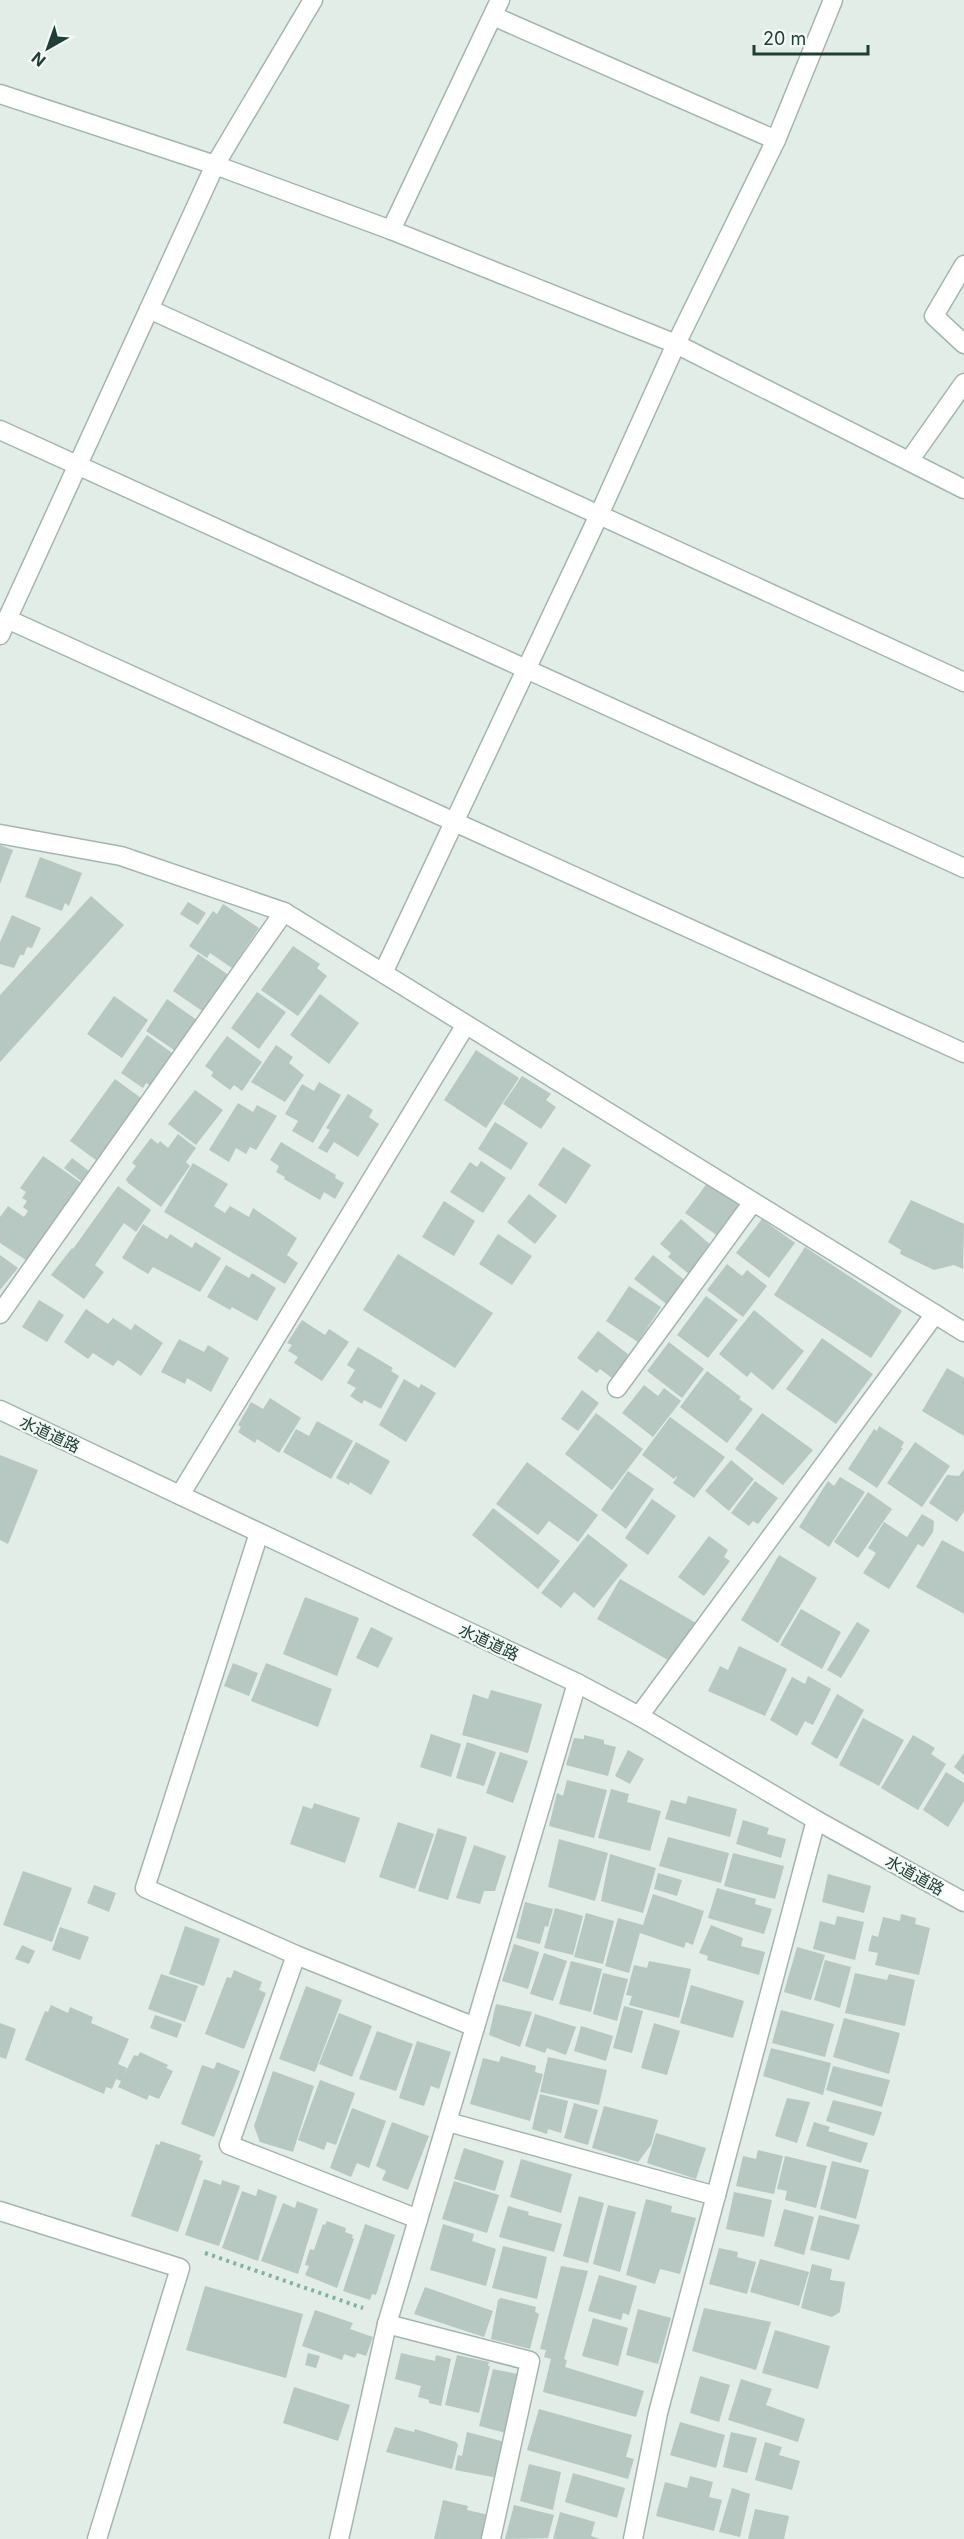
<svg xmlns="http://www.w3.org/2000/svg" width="964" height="2539" font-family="Inter,'Noto Sans JP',sans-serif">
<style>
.building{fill:#b7c7c1}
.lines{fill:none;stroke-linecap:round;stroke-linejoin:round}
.minor-casing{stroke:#a4b5af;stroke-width:21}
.path{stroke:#81b1a2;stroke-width:4;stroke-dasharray:3 4.5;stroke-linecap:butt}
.minor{stroke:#fff;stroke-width:18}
.labels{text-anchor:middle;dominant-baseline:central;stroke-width:4.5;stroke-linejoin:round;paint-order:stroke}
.street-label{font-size:16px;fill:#213e36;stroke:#f3f9f6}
</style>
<rect width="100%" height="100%" fill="#e2ede8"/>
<g class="building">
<polygon points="0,845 13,850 0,884"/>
<polygon points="40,857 82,873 69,906 65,903 62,911 25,897"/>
<polygon points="91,896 124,925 0,1062 0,995"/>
<polygon points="188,902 206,913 198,925 180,914"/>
<polygon points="223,904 259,928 232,968 210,953 207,958 189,946 213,911 217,914"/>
<polygon points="12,915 41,928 32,948 27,947 24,955 20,955 14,968 0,964 0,942"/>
<polygon points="293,946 320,964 317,968 327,976 298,1016 261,990"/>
<polygon points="198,954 230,976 205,1013 173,991"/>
<polygon points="257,992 286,1012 259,1049 231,1028"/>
<polygon points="320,994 359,1023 329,1064 290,1035"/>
<polygon points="114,996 148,1020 122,1058 87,1034"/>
<polygon points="167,999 201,1023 180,1054 146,1031"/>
<polygon points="147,1035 178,1057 155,1089 146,1083 143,1088 121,1073"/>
<polygon points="227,1036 262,1062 242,1091 234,1085 230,1090 211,1076 213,1072 205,1066"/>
<polygon points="276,1045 293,1057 289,1063 304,1075 285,1102 251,1082"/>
<polygon points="476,1050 519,1078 486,1128 444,1100"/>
<polygon points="522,1076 551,1094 546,1100 556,1107 541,1129 503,1104"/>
<polygon points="115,1079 145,1101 100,1163 70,1141"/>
<polygon points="319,1082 341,1095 313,1143 292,1131 298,1121 285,1114 302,1084 314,1091"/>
<polygon points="195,1090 223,1110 196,1145 168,1124"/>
<polygon points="348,1094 373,1110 369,1117 379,1124 358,1157 334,1142 327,1153 318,1148 330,1130 326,1128"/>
<polygon points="238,1103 253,1112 257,1105 277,1116 256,1150 250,1147 246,1154 236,1148 229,1162 209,1150"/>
<polygon points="495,1122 528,1143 511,1170 478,1149"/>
<polygon points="178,1134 196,1148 186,1162 190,1166 161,1207 128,1183 126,1179 136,1166 132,1163 151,1138 158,1144 160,1141 168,1148"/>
<polygon points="281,1142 336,1175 335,1178 344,1183 335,1199 324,1192 320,1200 284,1179 285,1177 276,1172 279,1166 270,1160"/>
<polygon points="563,1147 591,1165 566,1204 538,1185"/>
<polygon points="43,1156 83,1184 26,1260 0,1243 0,1217 8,1206 24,1217 28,1211 23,1207 27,1201 22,1198 26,1192 20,1188"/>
<polygon points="72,1158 93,1174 85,1184 64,1168"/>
<polygon points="481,1161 506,1178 483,1213 450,1192 470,1162 477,1167"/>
<polygon points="193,1163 228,1184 214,1206 225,1213 230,1206 249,1217 253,1208 297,1238 287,1255 298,1263 285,1284 164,1212"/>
<polygon points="708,1182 740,1205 718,1236 685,1213"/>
<polygon points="118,1186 151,1210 136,1232 124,1223 95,1265 104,1272 84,1299 51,1275 72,1248 73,1249"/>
<polygon points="529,1194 557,1216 535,1244 507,1222"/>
<polygon points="911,1200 964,1224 963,1269 954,1265 934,1270 900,1254 901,1250 888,1242"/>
<polygon points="444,1201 475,1221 454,1256 422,1237"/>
<polygon points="681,1219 712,1246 689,1274 668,1257 671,1253 660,1244"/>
<polygon points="762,1219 795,1243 769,1278 736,1253"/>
<polygon points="143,1224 167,1239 170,1234 192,1248 195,1242 221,1258 200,1292 153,1267 148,1274 122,1258"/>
<polygon points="498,1234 532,1256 512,1285 479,1264"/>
<polygon points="805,1247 902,1311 871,1358 774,1295"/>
<polygon points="398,1254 493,1313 455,1368 363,1310"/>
<polygon points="0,1255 18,1268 0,1290"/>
<polygon points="653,1255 687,1282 669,1306 634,1279"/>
<polygon points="727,1264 742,1276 747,1270 767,1286 743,1317 707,1290"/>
<polygon points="226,1265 249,1278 252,1273 276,1288 257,1321 232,1307 230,1310 207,1297"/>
<polygon points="629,1286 661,1307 638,1342 606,1321"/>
<polygon points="706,1296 738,1320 708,1358 677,1335"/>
<polygon points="39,1300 64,1315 47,1342 22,1327"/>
<polygon points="86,1309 108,1324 113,1318 131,1330 135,1324 163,1343 141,1376 118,1360 113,1366 93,1353 88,1359 64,1342"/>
<polygon points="754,1310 804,1351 773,1390 751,1372 747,1377 719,1354"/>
<polygon points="302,1320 325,1335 329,1329 349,1342 322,1381 294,1363 298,1357 288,1351 292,1345 287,1343"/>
<polygon points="598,1331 633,1358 616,1381 600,1369 597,1373 577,1358"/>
<polygon points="822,1338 873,1374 836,1424 786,1389"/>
<polygon points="179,1339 204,1352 208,1345 229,1358 211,1392 187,1378 185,1384 161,1372"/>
<polygon points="669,1342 704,1369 682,1398 647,1371"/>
<polygon points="358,1347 393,1368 391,1371 399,1376 381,1409 364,1400 362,1404 350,1396 356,1388 347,1383 355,1370 347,1365"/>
<polygon points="947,1368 964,1378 964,1436 922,1411"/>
<polygon points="707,1371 741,1397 739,1399 753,1409 727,1443 680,1407"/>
<polygon points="404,1379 419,1388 421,1384 436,1393 406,1442 379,1425"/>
<polygon points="644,1385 658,1396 664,1388 681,1401 653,1437 622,1413"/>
<polygon points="582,1390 599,1403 578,1431 561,1419"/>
<polygon points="270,1398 301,1418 279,1453 257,1439 255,1443 238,1432 241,1427 238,1425 251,1402 263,1409"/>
<polygon points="596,1413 643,1449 612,1490 565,1454"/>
<polygon points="762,1413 813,1450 783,1485 735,1449"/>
<polygon points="670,1417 725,1457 694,1498 673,1483 677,1477 676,1476 674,1479 642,1455"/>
<polygon points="317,1421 353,1441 331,1479 283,1452 296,1429 309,1436"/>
<polygon points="879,1426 904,1442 901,1448 903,1448 877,1488 848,1469 874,1429 877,1431"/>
<polygon points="356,1442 390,1461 371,1495 350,1482 349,1485 336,1478"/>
<polygon points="915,1442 950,1466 922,1507 887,1483"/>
<polygon points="0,1455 38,1470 8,1544 0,1540"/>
<polygon points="731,1460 754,1479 729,1511 705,1491"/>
<polygon points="527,1462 598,1515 578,1542 549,1521 538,1535 496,1504"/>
<polygon points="964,1469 964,1511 957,1522 929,1503 947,1475 959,1476"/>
<polygon points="628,1471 654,1489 626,1529 601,1510"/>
<polygon points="840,1477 865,1492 829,1547 799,1527 828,1481 834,1486"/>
<polygon points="755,1481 778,1498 758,1524 753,1521 749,1526 731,1513"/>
<polygon points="868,1492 892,1509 858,1558 834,1542"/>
<polygon points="652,1499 676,1516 648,1555 625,1538"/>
<polygon points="493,1508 560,1561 538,1589 472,1535"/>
<polygon points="922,1514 934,1521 933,1532 923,1547 918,1544 889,1589 863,1573 876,1553 868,1548 884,1522 907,1537"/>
<polygon points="588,1534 628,1565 594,1608 574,1592 561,1608 541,1593"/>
<polygon points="709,1536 728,1550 724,1557 730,1561 704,1596 678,1577"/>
<polygon points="942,1540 964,1552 964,1614 916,1587"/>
<polygon points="779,1555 817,1578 778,1643 741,1620"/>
<polygon points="620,1579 696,1623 673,1663 597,1619"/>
<polygon points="305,1597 359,1618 337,1676 283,1654"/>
<polygon points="801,1609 841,1632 822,1669 780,1645"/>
<polygon points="857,1622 870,1630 841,1678 827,1670"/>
<polygon points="371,1627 393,1638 378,1668 356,1658"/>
<polygon points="739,1646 787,1669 765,1716 708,1691 720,1666 728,1670"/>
<polygon points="233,1663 258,1673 249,1696 224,1686"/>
<polygon points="266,1663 332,1689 318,1727 251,1701"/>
<polygon points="808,1676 831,1689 813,1725 805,1721 797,1736 770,1720 792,1677 805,1684"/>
<polygon points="491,1690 542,1704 528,1753 462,1735 473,1694 488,1699"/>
<polygon points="837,1694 864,1710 837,1759 811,1744"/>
<polygon points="863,1718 904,1740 879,1786 839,1765"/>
<polygon points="431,1734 461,1744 451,1777 420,1767"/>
<polygon points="584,1735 604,1740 604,1744 616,1747 608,1776 566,1765 574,1738 584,1739"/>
<polygon points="913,1735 935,1748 931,1754 946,1764 918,1810 881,1788"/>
<polygon points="467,1742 496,1752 484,1786 456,1778"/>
<polygon points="628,1750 644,1759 630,1784 615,1776"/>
<polygon points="500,1752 528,1761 513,1803 486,1793"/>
<polygon points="964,1753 964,1775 954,1767"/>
<polygon points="946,1772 964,1783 964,1801 948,1827 923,1810"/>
<polygon points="567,1780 607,1790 594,1838 549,1826 557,1793 563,1796"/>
<polygon points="611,1789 629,1794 627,1802 661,1811 650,1851 598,1838"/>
<polygon points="688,1796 737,1809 730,1837 665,1819 671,1800 686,1804"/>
<polygon points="314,1803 360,1818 345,1863 290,1844 303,1806 312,1809"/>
<polygon points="743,1820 769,1828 767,1834 786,1839 781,1858 736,1844"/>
<polygon points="398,1822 434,1834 415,1889 379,1877"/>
<polygon points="438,1828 467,1837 448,1900 418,1891"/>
<polygon points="668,1837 729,1853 721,1883 659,1866"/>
<polygon points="559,1839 608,1853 595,1901 548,1887"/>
<polygon points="474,1845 506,1856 495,1891 484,1891 480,1904 456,1898"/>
<polygon points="733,1853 784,1866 775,1899 724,1886"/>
<polygon points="610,1854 656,1868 643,1913 601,1901"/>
<polygon points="23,1871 72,1888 52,1942 3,1925"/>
<polygon points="658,1873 682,1880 677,1896 654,1889"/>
<polygon points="828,1874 871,1886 864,1913 822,1902"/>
<polygon points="94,1885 116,1893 109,1912 87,1903"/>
<polygon points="717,1888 756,1899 755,1904 772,1909 764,1934 708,1918"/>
<polygon points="653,1894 704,1911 693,1945 686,1942 684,1948 640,1933 629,1973 605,1966 618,1918 643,1925"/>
<polygon points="525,1902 553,1909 548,1927 545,1926 540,1944 516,1938"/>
<polygon points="555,1908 583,1916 573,1955 544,1948"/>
<polygon points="586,1913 614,1921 603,1964 574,1957"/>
<polygon points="901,1914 916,1918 915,1924 930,1928 919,1975 875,1965 878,1953 868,1951 872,1935 878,1937 883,1917 900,1921"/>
<polygon points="837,1916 864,1922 855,1960 813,1949 820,1921 835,1925"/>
<polygon points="711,1925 743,1938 741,1946 765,1952 759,1975 707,1960 708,1956 699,1953"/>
<polygon points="185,1926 220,1939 204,1986 169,1974"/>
<polygon points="60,1927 89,1937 80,1960 52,1950"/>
<polygon points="514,1944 539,1952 528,1989 502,1981"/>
<polygon points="22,1945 35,1951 29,1964 15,1959"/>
<polygon points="797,1947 825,1955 811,2000 784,1992"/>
<polygon points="544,1953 567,1961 553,2001 530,1994"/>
<polygon points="825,1960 851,1967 840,2008 814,2000"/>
<polygon points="571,1961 602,1969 591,2012 559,2004"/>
<polygon points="649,1961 691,1969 679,2018 629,2005 632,1996 626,1995 634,1965 647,1968"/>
<polygon points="234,1970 262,1982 259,1990 266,1993 244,2049 205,2034 227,1977 231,1978"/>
<polygon points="603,1973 628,1979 617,2021 593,2014"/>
<polygon points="855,1973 887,1980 889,1974 915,1980 905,2026 845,2013"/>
<polygon points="161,1974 198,1986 185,2022 148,2009"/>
<polygon points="691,1985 744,2001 733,2038 680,2023"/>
<polygon points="306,1986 342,2000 315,2072 279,2059"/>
<polygon points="496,2004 532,2012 520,2047 489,2035"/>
<polygon points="51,2005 68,2013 70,2007 93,2017 91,2023 129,2039 118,2064 127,2068 123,2077 134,2055 138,2056 140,2052 168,2065 166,2068 173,2071 159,2099 149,2095 147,2100 118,2087 121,2081 116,2079 112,2089 106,2087 104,2094 25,2060 45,2011 48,2012"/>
<polygon points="624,2006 643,2011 632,2053 613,2048"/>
<polygon points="781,2010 834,2024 825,2057 772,2043"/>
<polygon points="339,2013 372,2026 352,2077 319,2064"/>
<polygon points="535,2014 576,2027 566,2055 547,2048 545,2053 525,2046"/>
<polygon points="155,2015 182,2024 177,2038 150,2028"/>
<polygon points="844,2018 900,2033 889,2074 833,2057"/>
<polygon points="0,2023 16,2029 6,2059 0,2057"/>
<polygon points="654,2023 680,2031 667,2075 641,2068"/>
<polygon points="581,2026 613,2036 606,2061 574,2051"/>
<polygon points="377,2031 413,2044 396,2091 359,2079"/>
<polygon points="417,2041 451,2052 439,2089 431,2086 424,2106 399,2098"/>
<polygon points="771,2048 831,2063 823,2095 763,2076"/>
<polygon points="501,2056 536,2066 535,2072 543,2074 530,2121 470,2104 483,2058 499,2062"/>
<polygon points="548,2057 607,2070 599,2105 540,2092"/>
<polygon points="217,2062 240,2071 214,2137 181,2124 202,2065 214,2069"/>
<polygon points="833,2066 890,2080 882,2107 826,2090"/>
<polygon points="273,2071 314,2086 293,2152 260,2142 254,2126"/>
<polygon points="320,2080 355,2093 336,2145 327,2142 324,2150 298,2140"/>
<polygon points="540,2094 568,2101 561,2133 548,2129 547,2134 532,2129"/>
<polygon points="787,2098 810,2102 797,2143 775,2136"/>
<polygon points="833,2100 882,2112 874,2136 826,2121"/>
<polygon points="574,2103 598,2110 588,2145 564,2138"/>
<polygon points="604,2106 658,2120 651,2145 638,2162 592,2148"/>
<polygon points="352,2108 386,2121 369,2168 357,2163 351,2177 330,2168"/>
<polygon points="392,2122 429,2136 408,2190 382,2180 386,2171 376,2166"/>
<polygon points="814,2122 830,2127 828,2131 868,2143 861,2163 806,2146"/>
<polygon points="656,2133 706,2148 696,2179 647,2163"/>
<polygon points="161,2141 201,2155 199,2160 203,2161 178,2232 131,2216 156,2144 159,2145"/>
<polygon points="464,2148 504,2161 495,2191 454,2179"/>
<polygon points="758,2150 783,2156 774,2194 736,2186 743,2156 756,2159"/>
<polygon points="785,2156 827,2166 816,2208 785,2200 787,2191 777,2189"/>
<polygon points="521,2159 572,2174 561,2213 510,2197"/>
<polygon points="832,2161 869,2170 856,2219 820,2209"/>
<polygon points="204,2179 221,2185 222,2180 240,2186 219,2246 185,2235"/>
<polygon points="454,2181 499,2195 487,2233 442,2219"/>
<polygon points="258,2189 277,2196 258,2261 222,2248 242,2191 256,2196"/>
<polygon points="734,2192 772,2200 764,2237 726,2229"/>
<polygon points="579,2196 604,2203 588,2263 563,2256"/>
<polygon points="646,2199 672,2206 671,2212 696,2218 680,2274 660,2269 655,2284 626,2275"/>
<polygon points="297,2201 318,2209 298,2274 261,2261 283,2203 295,2208"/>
<polygon points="608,2205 636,2212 620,2272 593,2264"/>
<polygon points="508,2206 529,2212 528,2215 562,2224 554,2252 499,2237"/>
<polygon points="784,2209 814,2217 804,2255 774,2246"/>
<polygon points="819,2215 860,2225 849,2260 810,2250"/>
<polygon points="327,2221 346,2228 345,2232 353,2235 352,2238 354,2239 337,2288 305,2275 309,2266 305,2265 310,2249 314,2250 323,2224 325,2225"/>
<polygon points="365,2224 395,2235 376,2295 372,2294 370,2300 343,2291"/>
<polygon points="443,2224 474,2234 472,2241 496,2249 486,2286 430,2270"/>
<polygon points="503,2246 547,2257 537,2299 492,2288"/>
<polygon points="719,2248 738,2252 737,2257 756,2262 747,2294 709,2284"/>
<polygon points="760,2259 809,2272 799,2306 750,2292"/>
<polygon points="812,2264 832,2269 830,2280 845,2282 840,2312 832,2317 801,2308"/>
<polygon points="561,2266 588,2271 564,2359 567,2360 565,2367 644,2391 636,2417 543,2392 551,2359 544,2357 546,2350 540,2349"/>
<polygon points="599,2275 637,2286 629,2315 623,2313 621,2320 588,2311"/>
<polygon points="205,2286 303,2314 286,2378 186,2350"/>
<polygon points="425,2287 493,2311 484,2337 414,2314"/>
<polygon points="501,2298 536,2307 535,2312 539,2314 530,2349 491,2339 498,2300"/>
<polygon points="704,2308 771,2322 756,2370 692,2351"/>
<polygon points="638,2309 671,2318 658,2364 626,2355"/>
<polygon points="315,2310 353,2323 350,2329 373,2337 366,2356 357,2353 355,2358 344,2354 342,2360 302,2346"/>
<polygon points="593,2318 628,2328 618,2366 582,2356"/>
<polygon points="775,2330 830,2346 818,2389 762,2373"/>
<polygon points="308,2353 320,2356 316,2368 305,2365"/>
<polygon points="401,2353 435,2361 436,2355 451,2359 441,2406 429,2403 429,2400 418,2397 421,2386 395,2379"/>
<polygon points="457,2355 489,2362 488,2366 490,2366 479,2413 445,2405"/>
<polygon points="493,2369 518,2374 506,2433 479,2426"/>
<polygon points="700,2376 730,2385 719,2422 690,2413"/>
<polygon points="741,2379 772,2389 766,2405 805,2419 798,2442 728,2420"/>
<polygon points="294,2387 350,2405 338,2441 283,2423"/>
<polygon points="539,2409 632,2435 626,2457 634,2459 628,2479 527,2450"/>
<polygon points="680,2422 725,2435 716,2468 670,2455"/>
<polygon points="395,2427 414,2432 415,2429 456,2442 458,2445 452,2469 386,2452"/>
<polygon points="467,2432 505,2442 498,2478 455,2470 458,2455 462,2456"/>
<polygon points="731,2432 757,2438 747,2473 723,2467"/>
<polygon points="765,2442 782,2447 779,2455 800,2461 792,2490 755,2480"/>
<polygon points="529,2464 561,2472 553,2510 520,2501"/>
<polygon points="573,2473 625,2488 617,2518 565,2502"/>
<polygon points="690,2476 713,2482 709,2497 722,2500 714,2531 656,2516 665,2482 687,2488"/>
<polygon points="732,2488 750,2494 740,2537 719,2532"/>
<polygon points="443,2500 468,2506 467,2510 489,2515 483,2539 434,2539"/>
<polygon points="514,2505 554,2515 548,2538 505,2539"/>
<polygon points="755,2509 789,2516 784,2539 748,2539"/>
<polygon points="560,2512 595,2522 591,2536 600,2539 553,2539"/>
</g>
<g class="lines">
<defs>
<g id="minor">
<polyline points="493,16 776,140"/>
<polyline points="0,94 215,165 391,230 676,344 964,489"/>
<polyline points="391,230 500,0"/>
<polyline points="964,265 934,316 964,344"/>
<polyline points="149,309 964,682"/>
<polyline points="0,430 964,868"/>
<polyline points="909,461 964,383"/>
<polyline points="7,619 964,1053"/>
<polyline points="0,635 215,165 313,0"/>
<polyline points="0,834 121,856 284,912 964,1332"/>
<polyline points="383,973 599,515 676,344 776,140 833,0"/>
<polyline points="0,1314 284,912"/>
<polyline points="617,1388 753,1202"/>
<polyline points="0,1410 577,1683 639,1716 816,1820 964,1902"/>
<polyline points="180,1495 465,1026"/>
<polyline points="259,1533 145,1888 296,1955"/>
<polyline points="639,1716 935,1314"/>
<polyline points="448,2122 716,2196"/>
<polyline points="0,2211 180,2268 97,2539"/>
<polyline points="418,2219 229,2145 296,1955 475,2027"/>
<polyline points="387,2324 530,2361 491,2539"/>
<polyline points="339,2539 387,2324 577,1683"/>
<polyline points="633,2539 658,2413 816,1820"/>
</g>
</defs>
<use href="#minor" class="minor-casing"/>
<polyline class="path" points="205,2253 363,2308"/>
<use href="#minor" class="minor"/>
</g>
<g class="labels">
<g class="street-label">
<text transform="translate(50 1434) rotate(25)">水道道路</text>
<text transform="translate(489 1642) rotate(25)">水道道路</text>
<text transform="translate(915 1875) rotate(29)">水道道路</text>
</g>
</g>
<g transform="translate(48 48) rotate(220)" stroke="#f3f9f6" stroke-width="4.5" paint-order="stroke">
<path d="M0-4.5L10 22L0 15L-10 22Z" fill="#213e36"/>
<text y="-9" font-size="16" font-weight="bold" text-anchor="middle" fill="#213e36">N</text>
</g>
<path d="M754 45v9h114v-9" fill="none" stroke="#213e36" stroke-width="3"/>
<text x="763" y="45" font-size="18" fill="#213e36" stroke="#f3f9f6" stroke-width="4.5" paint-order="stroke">20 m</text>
</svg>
